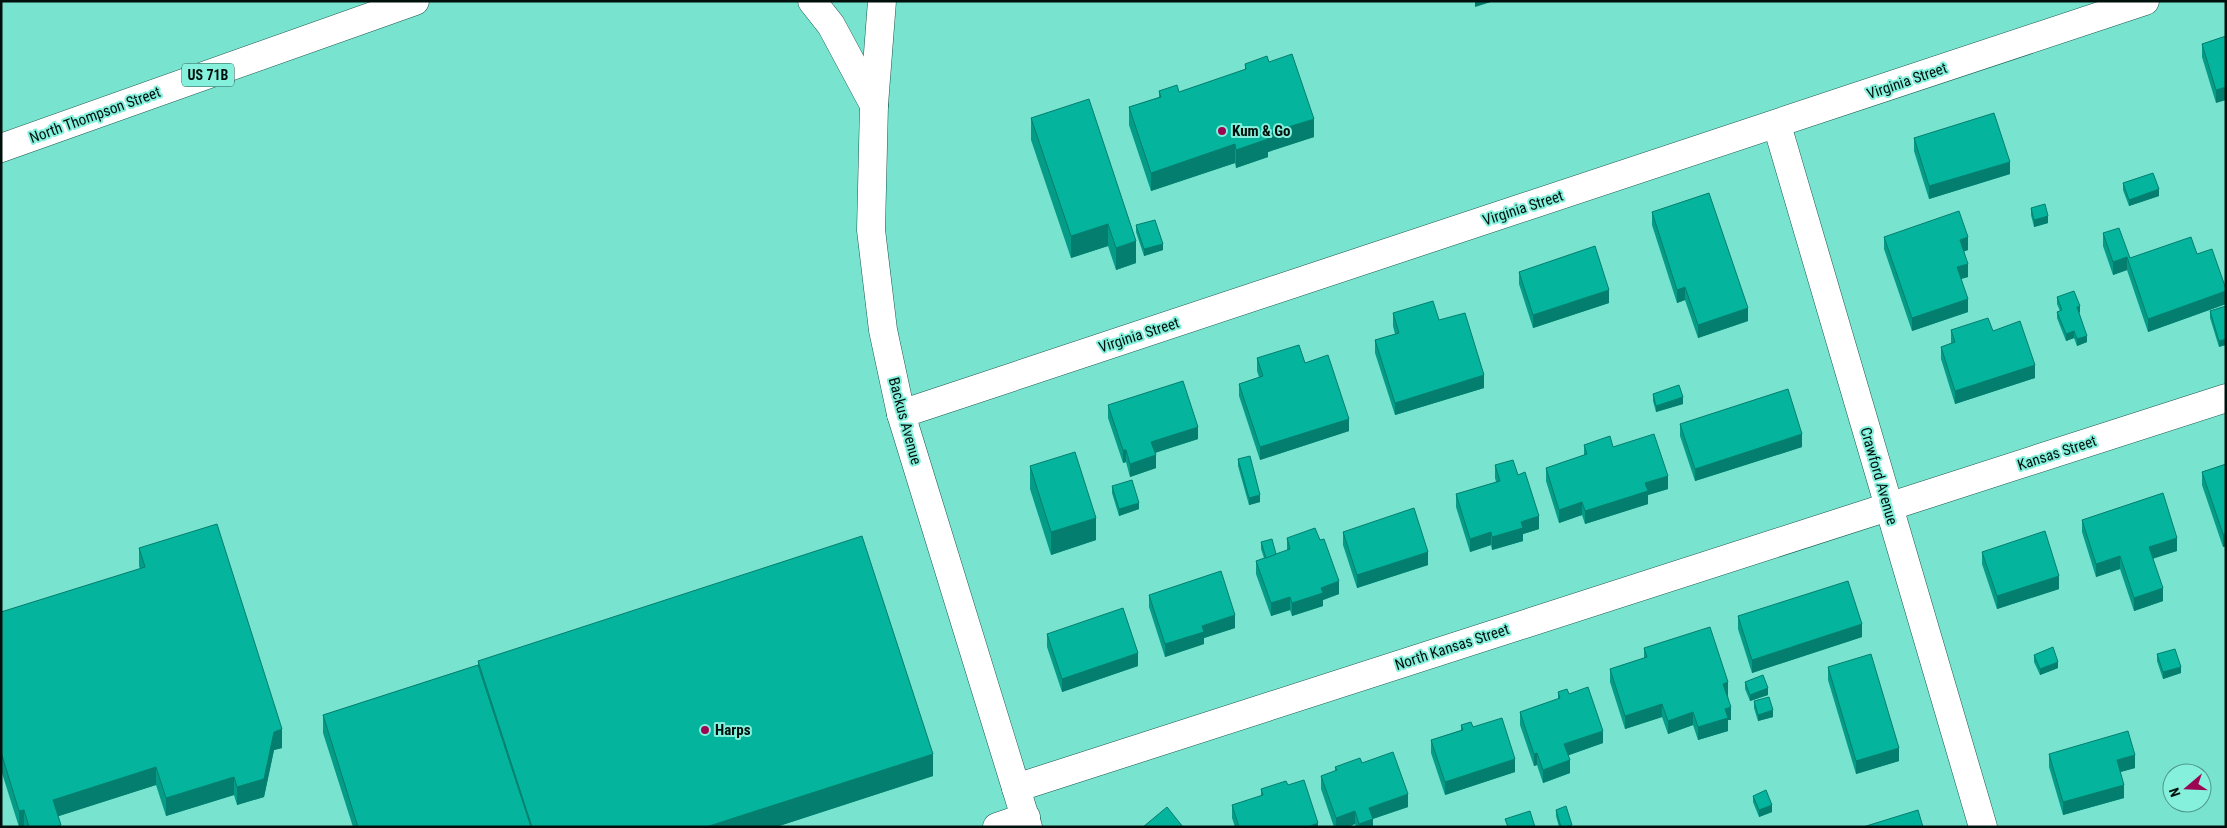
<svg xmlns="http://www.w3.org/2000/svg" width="2227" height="828" font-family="'Roboto Condensed',sans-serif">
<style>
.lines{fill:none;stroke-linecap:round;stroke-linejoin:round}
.street-casing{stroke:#19554b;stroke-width:29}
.secondary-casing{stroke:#19554b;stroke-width:29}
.primary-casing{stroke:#19554b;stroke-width:29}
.street{stroke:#fff;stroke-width:28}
.secondary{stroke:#fff;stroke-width:28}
.primary{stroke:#fff;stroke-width:28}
.wall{fill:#049b87}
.shaded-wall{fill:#047e6e}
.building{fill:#05b49d;stroke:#047e6e}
.poi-dot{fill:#9c0552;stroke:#85f1dc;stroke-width:2}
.labels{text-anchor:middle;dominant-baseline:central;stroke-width:4;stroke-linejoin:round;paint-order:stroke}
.shield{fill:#85f1dc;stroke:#28544b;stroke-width:1}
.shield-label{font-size:14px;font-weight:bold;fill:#00110d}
.street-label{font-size:15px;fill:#00110d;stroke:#85f1dc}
.poi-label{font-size:15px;font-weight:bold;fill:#00110d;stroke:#85f1dc;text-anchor:start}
</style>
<rect width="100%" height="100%" fill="#78e4cf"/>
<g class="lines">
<defs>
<g id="street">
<polyline points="1777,125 1983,827"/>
<polyline points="901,414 2145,1"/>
<polyline points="1016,788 2226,398"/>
<polyline points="997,827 1026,817"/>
</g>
<g id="secondary">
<polyline points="812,1 831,25 874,105"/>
<polyline points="882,1 874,105 871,230 883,330 901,414 1028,827"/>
</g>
<polyline id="primary" points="1,148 415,1"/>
</defs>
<use href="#street" class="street-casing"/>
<use href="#secondary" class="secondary-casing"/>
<use href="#primary" class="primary-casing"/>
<use href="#street" class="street"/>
<use href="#secondary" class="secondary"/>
<use href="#primary" class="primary"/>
</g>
<g class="wall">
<polygon points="2226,36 2216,103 2202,57 2202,44"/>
<polygon points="1269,62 1314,137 1268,152 1268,157 1236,168 1235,163 1151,191 1129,125 1129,107 1159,97 1159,91 1179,92 1245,70 1245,64"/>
<polygon points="1031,118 1136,263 1116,270 1108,246 1071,258 1031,140"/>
<polygon points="1914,138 2010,174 1929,199 1914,151"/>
<polygon points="2123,183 2159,196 2129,206 2123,190"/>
<polygon points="2031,208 2048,223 2034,227 2031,215"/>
<polygon points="1652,212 1748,321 1698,338 1685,300 1677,303 1652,225"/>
<polygon points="1136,225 1163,250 1144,256 1136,232"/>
<polygon points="2103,233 2130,258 2197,254 2226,289 2226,304 2148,332 2127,270 2113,275 2103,246"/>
<polygon points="1884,237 1968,250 1964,251 1968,277 1961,279 1968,312 1912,331 1884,249"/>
<polygon points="1519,272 1609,303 1533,328 1519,284"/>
<polygon points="2057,297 2080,312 2079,313 2087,342 2077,346 2074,338 2066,341 2057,318 2057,312 2060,311 2057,304"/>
<polygon points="2226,306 2219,347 2210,318 2210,311"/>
<polygon points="1393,313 1439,320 1484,388 1395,415 1375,353 1375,340 1395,334 1393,326"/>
<polygon points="1951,330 2035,378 1955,404 1941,359 1941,347 1951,343"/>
<polygon points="1257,358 1305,363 1349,431 1260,460 1239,396 1239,384 1259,377 1257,371"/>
<polygon points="1653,394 1683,404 1656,412 1653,401"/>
<polygon points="1108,405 1198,439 1155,453 1156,468 1130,477 1126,462 1123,463 1108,418"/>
<polygon points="1680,424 1802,447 1695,481 1680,436"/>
<polygon points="1584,445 1613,447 1668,489 1648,495 1648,504 1585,524 1582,515 1559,523 1546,481 1546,468 1584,455"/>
<polygon points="1238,459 1260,502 1249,505 1238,466"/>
<polygon points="2226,464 2226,546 2223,547 2202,485 2202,472"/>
<polygon points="1495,465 1518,475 1539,529 1523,534 1523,541 1492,550 1491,545 1470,552 1456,507 1456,494 1496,482 1495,478"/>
<polygon points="1030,466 1096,540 1051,555 1030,489"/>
<polygon points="1112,486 1139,509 1119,516 1112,493"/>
<polygon points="2082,520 2177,551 2153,558 2163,601 2134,611 2120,569 2096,577 2082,532"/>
<polygon points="1343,532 1428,565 1357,588 1343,545"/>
<polygon points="1287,538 1339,594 1323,600 1323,606 1292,616 1290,610 1271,616 1256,574 1256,561 1264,558 1261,549 1261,542 1276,554 1287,551"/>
<polygon points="139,548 282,748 274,750 264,797 237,805 234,795 166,816 156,785 58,816 61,827 19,827 1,770 1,612 140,569 139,566"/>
<polygon points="1982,552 2059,589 1997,609 1982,564"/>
<polygon points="1149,595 1235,628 1204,638 1204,644 1165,657 1149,607"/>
<polygon points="1738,616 1862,637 1752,673 1738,629"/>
<polygon points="1047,634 1138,666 1062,692 1047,647"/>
<polygon points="1644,648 1728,695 1731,720 1728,720 1728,731 1698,740 1693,725 1668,734 1662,717 1625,729 1610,682 1610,669 1644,658"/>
<polygon points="2157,654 2181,673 2163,679 2157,661"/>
<polygon points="2034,655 2058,668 2040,675 2034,662"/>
<polygon points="478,661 933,776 776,827 353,827 323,733 323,715 478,665"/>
<polygon points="1828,667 1899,761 1856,774 1828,680"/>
<polygon points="1745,682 1768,695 1750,701 1745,689"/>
<polygon points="1558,692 1569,694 1603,743 1568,755 1570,773 1543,783 1537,765 1534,766 1520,725 1520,712 1558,699"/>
<polygon points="1754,701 1773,717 1758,721 1754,708"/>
<polygon points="1461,725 1473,727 1515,772 1445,795 1431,753 1431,740 1461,730"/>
<polygon points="2049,754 2135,768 2120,772 2124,798 2063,815 2049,767"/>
<polygon points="1335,767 1408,807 1373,819 1373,827 1356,827 1355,824 1348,827 1334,827 1321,789 1321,776 1335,771"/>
<polygon points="1288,785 1318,827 1235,827 1232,818 1232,805 1261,796 1261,789"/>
<polygon points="1753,796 1772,812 1759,817 1753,802"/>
<polygon points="1556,810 1572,827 1559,827 1556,816"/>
</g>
<g class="shaded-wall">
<polygon points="1475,1 1494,1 1475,7"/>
<polygon points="2226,87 2226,100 2216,103 2216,90"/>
<polygon points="1314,119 1314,137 1268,152 1268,157 1236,168 1236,150 1266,134"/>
<polygon points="1235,144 1235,163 1151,191 1151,173"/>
<polygon points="2010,162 2010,174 1929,199 1929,186"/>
<polygon points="2159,189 2159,196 2129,206 2129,200"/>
<polygon points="2048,216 2048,223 2034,227 2034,220"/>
<polygon points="1108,224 1108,246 1071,258 1071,236"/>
<polygon points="1968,237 1968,250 1960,253 1960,240"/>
<polygon points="1136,241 1136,263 1116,270 1116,248"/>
<polygon points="1163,244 1163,250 1144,256 1144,249"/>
<polygon points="2127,257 2127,270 2113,275 2113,262"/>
<polygon points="1968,264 1968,277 1957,280 1957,267"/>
<polygon points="1685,287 1685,300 1677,303 1677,290"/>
<polygon points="1609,290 1609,303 1533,328 1533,315"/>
<polygon points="2226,291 2226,304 2148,332 2148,319"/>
<polygon points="1968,299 1968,312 1912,331 1912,318"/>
<polygon points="2080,306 2080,312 2077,314 2077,307"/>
<polygon points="1748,308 1748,321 1698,338 1698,325"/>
<polygon points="2074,331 2074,338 2066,341 2066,334"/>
<polygon points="2087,336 2087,342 2077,346 2077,339"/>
<polygon points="2226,339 2226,345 2219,347 2219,341"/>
<polygon points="2035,365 2035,378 1955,404 1955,391"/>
<polygon points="1484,375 1484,388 1395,415 1395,403"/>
<polygon points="1683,397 1683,404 1656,412 1656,406"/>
<polygon points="1349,419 1349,431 1260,460 1260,447"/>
<polygon points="1198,427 1198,439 1151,454 1151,442"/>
<polygon points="1802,434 1802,447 1695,481 1695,469"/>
<polygon points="1123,450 1126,450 1126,462 1123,463"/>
<polygon points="1156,455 1156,468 1130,477 1130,464"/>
<polygon points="1668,476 1668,489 1648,495 1648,504 1585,524 1585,511 1645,483"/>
<polygon points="1260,495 1260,502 1249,505 1249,498"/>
<polygon points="1582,502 1582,515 1559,523 1559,510"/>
<polygon points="1139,503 1139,509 1119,516 1119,509"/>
<polygon points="1539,516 1539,529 1523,534 1523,541 1492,550 1492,537 1521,522"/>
<polygon points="1096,518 1096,540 1051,555 1051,532"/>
<polygon points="1491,532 1491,545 1470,552 1470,539"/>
<polygon points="2223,534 2226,534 2226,546 2223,547"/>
<polygon points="2177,538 2177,551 2149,560 2149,547"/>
<polygon points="1428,552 1428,565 1357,588 1357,575"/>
<polygon points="2120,556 2120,569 2096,577 2096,564"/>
<polygon points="2059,576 2059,589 1997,609 1997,596"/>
<polygon points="1339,581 1339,594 1323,600 1323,606 1292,616 1292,603 1321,588"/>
<polygon points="2163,588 2163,601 2134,611 2134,598"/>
<polygon points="1290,597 1290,610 1271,616 1271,603"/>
<polygon points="1235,615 1235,628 1204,638 1204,644 1165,657 1165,644 1202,626"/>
<polygon points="1862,624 1862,637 1752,673 1752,660"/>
<polygon points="1138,653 1138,666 1062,692 1062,679"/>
<polygon points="2058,662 2058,668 2040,675 2040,669"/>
<polygon points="2181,667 2181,673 2163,679 2163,672"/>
<polygon points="1728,682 1728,695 1723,696 1723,684"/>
<polygon points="1768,688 1768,695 1750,701 1750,695"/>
<polygon points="1662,704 1662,717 1625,729 1625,716"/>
<polygon points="1731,707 1731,720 1728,720 1728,731 1698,740 1698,727 1725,709"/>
<polygon points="1773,710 1773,717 1758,721 1758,715"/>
<polygon points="1693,712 1693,725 1668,734 1668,721"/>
<polygon points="282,729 282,748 274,750 264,797 237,805 237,787 274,732"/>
<polygon points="1603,731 1603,743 1564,757 1564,744"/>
<polygon points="1899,748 1899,761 1856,774 1856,761"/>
<polygon points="1537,753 1537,765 1534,766 1534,754"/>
<polygon points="933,754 933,776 776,827 706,827"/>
<polygon points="2135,755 2135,768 2117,773 2117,760"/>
<polygon points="1515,759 1515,772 1445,795 1445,782"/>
<polygon points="1570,760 1570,773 1543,783 1543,770"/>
<polygon points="156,767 156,785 53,818 53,800"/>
<polygon points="234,777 234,795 166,816 166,798"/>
<polygon points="2124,785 2124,798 2063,815 2063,802"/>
<polygon points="1408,794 1408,807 1369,820 1369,808"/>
<polygon points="1772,805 1772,812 1759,817 1759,810"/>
<polygon points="24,810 24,827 19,827 19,811"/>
<polygon points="1355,811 1355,824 1348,827 1336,827 1336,818"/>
<polygon points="1373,819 1373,827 1359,827 1359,824"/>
<polygon points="1318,823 1318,827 1308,827"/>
</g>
<g class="building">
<polygon points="2226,36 2226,87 2216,90 2202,44"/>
<polygon points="1292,54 1314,119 1266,134 1268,139 1236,150 1235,144 1151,173 1129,107 1161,97 1159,91 1177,85 1179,92 1246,69 1245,64 1267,56 1269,62"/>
<polygon points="1089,99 1136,241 1116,248 1108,224 1071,236 1031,118"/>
<polygon points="1994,113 2010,162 1929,186 1914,138"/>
<polygon points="2153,173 2159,189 2129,200 2123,183"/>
<polygon points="1709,193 1748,308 1698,325 1685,287 1677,290 1652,212"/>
<polygon points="2045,204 2048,216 2034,220 2031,208"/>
<polygon points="1959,211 1968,237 1960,240 1968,264 1957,267 1968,299 1912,318 1884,237"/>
<polygon points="1155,220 1163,244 1144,249 1136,225"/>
<polygon points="2119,228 2130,258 2191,237 2197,254 2212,249 2226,289 2226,291 2148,319 2127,257 2113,262 2103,233"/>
<polygon points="1595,246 1609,290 1533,315 1519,272"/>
<polygon points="2074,291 2080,306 2077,307 2087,336 2077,339 2074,331 2066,334 2057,312 2062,310 2057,297"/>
<polygon points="1433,301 1439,320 1465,313 1484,375 1395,403 1375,340 1399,333 1393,313"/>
<polygon points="2226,306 2226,339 2219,341 2210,311"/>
<polygon points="1988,318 1993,331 2020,321 2035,365 1955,391 1941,347 1955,342 1951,330"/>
<polygon points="1299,345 1305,363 1328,355 1349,419 1260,447 1239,384 1263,376 1257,358"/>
<polygon points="1183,381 1198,427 1151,442 1156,455 1130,464 1126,450 1123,450 1108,405"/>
<polygon points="1679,385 1683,397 1656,406 1653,394"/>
<polygon points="1788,389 1802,434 1695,469 1680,424"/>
<polygon points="1654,434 1668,476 1645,483 1648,491 1585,511 1582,502 1559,510 1546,468 1587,454 1584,445 1610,436 1613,447"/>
<polygon points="1075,452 1096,518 1051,532 1030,466"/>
<polygon points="1250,456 1260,495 1249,498 1238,459"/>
<polygon points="1513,460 1518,475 1525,472 1539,516 1521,522 1523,528 1492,537 1491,532 1470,539 1456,494 1500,481 1495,465"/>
<polygon points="2226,464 2226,534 2223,534 2202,472"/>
<polygon points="1132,480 1139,503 1119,509 1112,486"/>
<polygon points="2163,493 2177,538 2149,547 2163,588 2134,598 2120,556 2096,564 2082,520"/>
<polygon points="1414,508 1428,552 1357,575 1343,532"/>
<polygon points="217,524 282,729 274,732 264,779 237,787 234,777 166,798 156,767 53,800 61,825 56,827 29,827 24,810 19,811 1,752 1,612 145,567 139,548"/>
<polygon points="1315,528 1320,540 1324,539 1339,581 1321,588 1323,593 1292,603 1290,597 1271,603 1256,561 1290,549 1287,538"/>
<polygon points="2045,531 2059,576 1997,596 1982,552"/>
<polygon points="862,536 933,754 706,827 532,827 478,661"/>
<polygon points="1272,539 1276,554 1266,558 1261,542"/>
<polygon points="1221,571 1235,615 1202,626 1204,632 1165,644 1149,595"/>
<polygon points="1848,581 1862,624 1752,660 1738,616"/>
<polygon points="1123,608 1138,653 1062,679 1047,634"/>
<polygon points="1710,627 1728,682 1723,684 1731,707 1725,709 1728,718 1698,727 1693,712 1668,721 1662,704 1625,716 1610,669 1647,657 1644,648"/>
<polygon points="2053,647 2058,662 2040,669 2034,655"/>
<polygon points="2175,649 2181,667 2163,672 2157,654"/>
<polygon points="1871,654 1899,748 1856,761 1828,667"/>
<polygon points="478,665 531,827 358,827 323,715"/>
<polygon points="1763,675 1768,688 1750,695 1745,682"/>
<polygon points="1588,687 1603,731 1564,744 1570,760 1543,770 1537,753 1534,754 1520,712 1560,698 1558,692 1567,689 1569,694"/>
<polygon points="1769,697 1773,710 1758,715 1754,701"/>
<polygon points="1502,718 1515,759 1445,782 1431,740 1463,730 1461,725 1471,722 1473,727"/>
<polygon points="2128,731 2135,755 2117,760 2124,785 2063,802 2049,754"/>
<polygon points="1393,752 1408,794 1369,808 1373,819 1359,824 1355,811 1336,818 1321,776 1337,770 1335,767 1360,758 1362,763"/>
<polygon points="1304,780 1318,823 1308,827 1239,827 1232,805 1263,795 1261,789 1286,781 1288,785"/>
<polygon points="1766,790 1772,805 1759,810 1753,796"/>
<polygon points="1566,806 1572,825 1565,827 1561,827 1556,810"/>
<polygon points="1167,807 1183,827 1143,827"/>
<polygon points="1918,810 1923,827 1863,827"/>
<polygon points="1530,811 1535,827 1508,827 1505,819"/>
</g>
<g class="poi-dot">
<circle cx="1222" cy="131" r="5"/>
<circle cx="705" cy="730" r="5"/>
</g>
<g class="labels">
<rect class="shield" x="182" y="63.5" width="52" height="23" rx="4"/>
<g class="shield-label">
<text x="208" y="75">US 71B</text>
</g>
<g class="street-label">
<text transform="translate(1907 81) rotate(-19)">Virginia Street</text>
<text transform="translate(95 115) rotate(-20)">North Thompson Street</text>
<text transform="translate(1523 208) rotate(-18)">Virginia Street</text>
<text transform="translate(1139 335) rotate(-18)">Virginia Street</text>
<text transform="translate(905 421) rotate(75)">Backus Avenue</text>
<text transform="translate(2057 453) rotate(-18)">Kansas Street</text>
<text transform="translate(1879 476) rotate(74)">Crawford Avenue</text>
<text transform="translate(1452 647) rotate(-18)">North Kansas Street</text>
</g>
<g class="poi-label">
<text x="1232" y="131">Kum &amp; Go</text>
<text x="715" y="730">Harps</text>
</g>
</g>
<rect width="2227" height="828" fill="none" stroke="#00110d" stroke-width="5"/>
<g transform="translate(2187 788) rotate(251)"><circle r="24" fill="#85f1dc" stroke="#509789"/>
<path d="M0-4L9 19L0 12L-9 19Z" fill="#9c0552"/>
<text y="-8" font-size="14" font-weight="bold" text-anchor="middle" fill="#00110d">N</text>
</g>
</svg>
